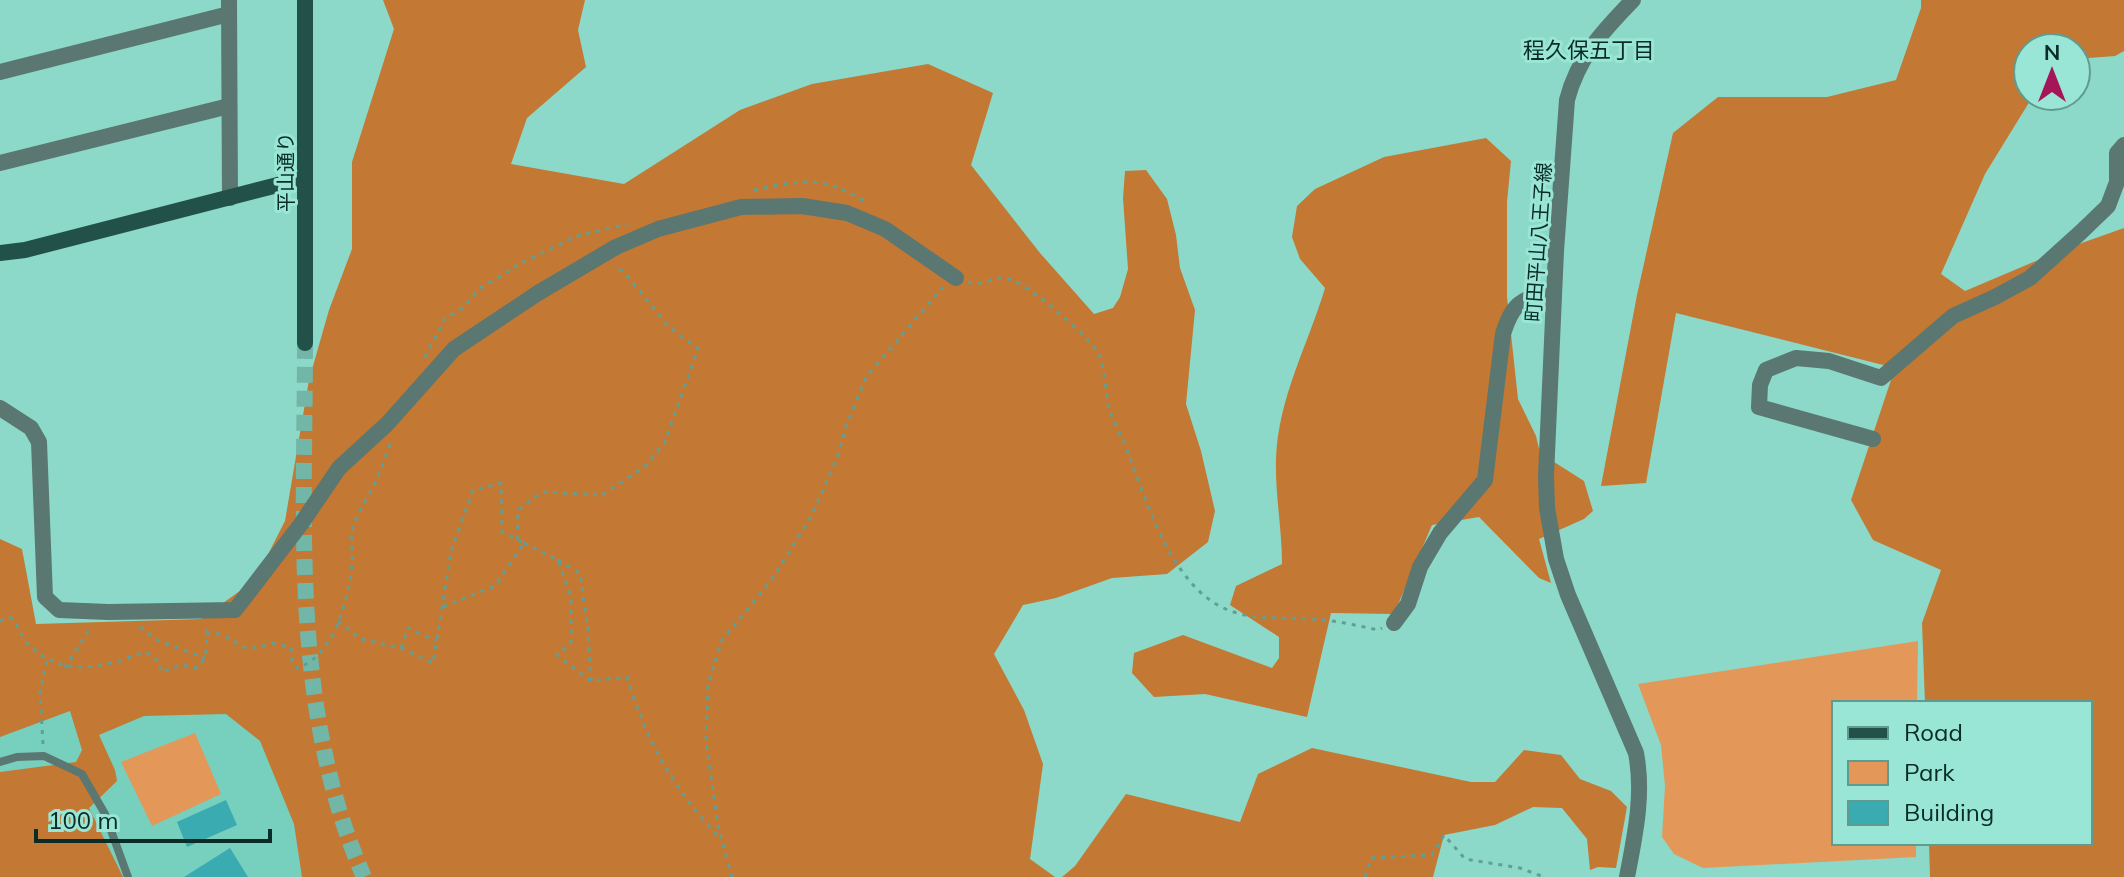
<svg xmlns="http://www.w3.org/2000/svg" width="2124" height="877" font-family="Mulish,'Noto Sans JP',sans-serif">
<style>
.built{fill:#77cfbe}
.green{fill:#e39859}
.forest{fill:#c37833}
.building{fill:#39abb1}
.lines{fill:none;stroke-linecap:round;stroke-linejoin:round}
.secondary-tunnel{stroke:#72b6a8;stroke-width:16;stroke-dasharray:16 8;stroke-linecap:butt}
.path{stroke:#619f93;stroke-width:3;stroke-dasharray:4 6;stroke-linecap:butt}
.lane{stroke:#5a7771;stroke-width:8}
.street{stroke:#5a7771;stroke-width:16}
.secondary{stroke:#225149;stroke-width:16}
.labels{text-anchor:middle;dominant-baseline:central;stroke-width:6;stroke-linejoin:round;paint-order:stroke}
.street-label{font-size:20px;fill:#0a2b26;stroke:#99e6d6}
.neighbourhood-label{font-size:22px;fill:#0a2b26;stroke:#99e6d6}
</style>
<rect width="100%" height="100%" fill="#8cd9c9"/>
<polygon class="built" points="286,681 308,877 0,877 0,720"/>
<g class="green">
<polygon points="1918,641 1917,703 1834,703 1834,843 1916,843 1916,857 1703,868 1674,854 1662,837 1665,786 1661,745 1638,684"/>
<polygon points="195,733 221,794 152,826 121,762"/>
</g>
<g class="forest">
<polygon points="383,0 585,0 578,30 586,67 527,118 511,164 624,184 740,110 812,84 928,64 993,93 971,165 1040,253 1094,314 1113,308 1120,297 1128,269 1123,198 1125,171 1146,170 1167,199 1176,235 1180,268 1195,310 1186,404 1201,451 1215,511 1208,542 1167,574 1112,578 1056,598 1023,605 994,654 1024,710 1043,764 1030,859 1055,877 302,877 294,824 260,741 226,714 144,716 99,735 115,770 117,781 89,808 123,877 0,877 0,772 76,762 82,750 70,711 0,737 0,539 22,549 36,624 201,619 255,580 285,521 309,380 329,310 352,249 352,162 394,29"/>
<polygon points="1921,0 2124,0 2124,51 2115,56 2076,59 2076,48 2028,48 2028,96 2033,96 1985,174 1941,274 1965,291 2062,250 2124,228 2124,877 1930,877 1929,843 2090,843 2090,703 1925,703 1922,623 1941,570 1873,540 1851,500 1895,368 1676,313 1646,483 1601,486 1637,295 1673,133 1718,97 1827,97 1896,80 1921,8"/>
<path d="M1486 138 1511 161 1507 202V297L1518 399 1536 436 1540 453 1584 481 1593 511 1584 519 1539 539 1551 583 1539 578 1479 517 1432 525 1394 614 1331 613 1307 717 1205 694 1154 697 1132 673 1134 653 1183 635 1272 668 1279 658V637L1230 605 1236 586 1282 564C1282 529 1275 494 1276 459 1278 398 1308 345 1325 288L1300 259 1292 237 1297 206 1315 189 1384 157Z"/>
<polygon points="1312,748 1471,782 1495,782 1524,750 1561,755 1580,779 1611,791 1627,807 1616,868 1598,867 1590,870 1587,839 1562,808 1533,807 1495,825 1444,835 1433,877 1062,877 1075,866 1126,794 1240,822 1258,774"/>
</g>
<g class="building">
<polygon points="226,800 237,825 187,847 177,822"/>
<polygon points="230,848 248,877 184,877"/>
</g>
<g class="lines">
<path class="secondary-tunnel" d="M305 343C305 522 290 709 364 877"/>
<g class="path">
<path d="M754 190C800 180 824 175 865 202"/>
<path d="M968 282C986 288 996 269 1020 284 1039 295 1092 338 1100 357 1106 374 1105 394 1110 411 1115 426 1124 440 1129 455 1148 506 1173 588 1228 610 1258 622 1292 616 1324 620 1342 622 1360 626 1378 630L1382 628"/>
<polyline points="425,357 445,319 465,306 479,289 525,261 577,236 627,224"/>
<polyline points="517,539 518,510 542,492 602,495 644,467 664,444 698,349 670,328 624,272 613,266"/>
<path d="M524 543 558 560 571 597V643L557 655 591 681 627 677C647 742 672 788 719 837"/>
<polyline points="558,560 580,573 588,629 591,681"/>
<path d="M0 621 10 617C20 627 21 638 31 647 57 671 86 670 119 661 129 658 137 653 148 653L159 662 161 672 181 665 197 668C211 653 205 642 207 624"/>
<polyline points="338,621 360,639 401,648 433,663 451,551 473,490 501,483 502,532 524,543 495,586 440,608"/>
<polyline points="140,627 157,640 205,658"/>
<path d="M206 633 221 634 243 647 257 648 273 643 291 647 292 661 297 668C334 657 349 598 352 564 353 552 350 539 353 527 358 511 368 498 375 483 381 470 386 455 391 442"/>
<polyline points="401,648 408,628 436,641"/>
<polyline points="65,668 90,628"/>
<polyline points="43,744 40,692 47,660"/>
<polyline points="732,877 718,826 706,741 708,684 722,640 771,581 812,515 837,458 846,426 866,377 943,287"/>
<polyline points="1365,877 1371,858 1432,855 1444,835 1465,859 1520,868 1544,877"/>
</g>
<polyline class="lane" points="0,762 17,757 44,756 82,774 105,814 128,877"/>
<g class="street">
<polyline points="229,0 230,198"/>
<polyline points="0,72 229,14"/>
<polyline points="0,163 229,106"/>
<polyline points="0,408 31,428 39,442 45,597 59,610 108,612 235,610 301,524 339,468 387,424 454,349 538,293 616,247 658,229 741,207 802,206 847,213 885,229 956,278"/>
<polyline points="1873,439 1759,407 1760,385 1766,370 1796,358 1829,361 1881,378 1953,316 1995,297 2030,278 2081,232 2108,206 2117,182 2117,153 2124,145"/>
<path d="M1394 623 1408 604 1420 567 1440 533 1485 480 1503 334C1513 301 1522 300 1554 289"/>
<path d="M1627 877C1635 835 1644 795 1636 753L1568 595 1556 559 1547 508 1546 476 1556 251 1567 100C1578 57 1603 31 1633 0"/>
</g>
<g class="secondary">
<polyline points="305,0 305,343"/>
<polyline points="0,253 25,250 305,178"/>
</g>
</g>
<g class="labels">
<g class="street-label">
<text transform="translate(285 172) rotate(-90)">平山通り</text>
<text transform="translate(1538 242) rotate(-86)">町田平山八王子線</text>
</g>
<g class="neighbourhood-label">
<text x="1589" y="50">程久保五丁目</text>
</g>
</g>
<rect x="1832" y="701" width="260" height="144" fill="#99e6d6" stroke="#609b90" stroke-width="2"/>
<rect x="1848" y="727" width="40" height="12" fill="#225149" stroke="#609b90" stroke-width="2"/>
<text x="1904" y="741" font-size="24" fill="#0a2b26">Road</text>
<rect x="1848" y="761" width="40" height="24" fill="#e39859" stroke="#609b90" stroke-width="2"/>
<text x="1904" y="781" font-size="24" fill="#0a2b26">Park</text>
<rect x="1848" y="801" width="40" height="24" fill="#39abb1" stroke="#609b90" stroke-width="2"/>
<text x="1904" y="821" font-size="24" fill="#0a2b26">Building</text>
<g transform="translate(2052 72)"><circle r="38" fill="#99e6d6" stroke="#609b90" stroke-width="2"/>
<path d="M0-6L14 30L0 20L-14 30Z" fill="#a51658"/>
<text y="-12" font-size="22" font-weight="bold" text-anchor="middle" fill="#0a2b26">N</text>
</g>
<path d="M36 829v12h234v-12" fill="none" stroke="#0a2b26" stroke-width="4"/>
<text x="48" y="829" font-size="24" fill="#0a2b26" stroke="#99e6d6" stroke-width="6" paint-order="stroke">100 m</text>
</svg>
